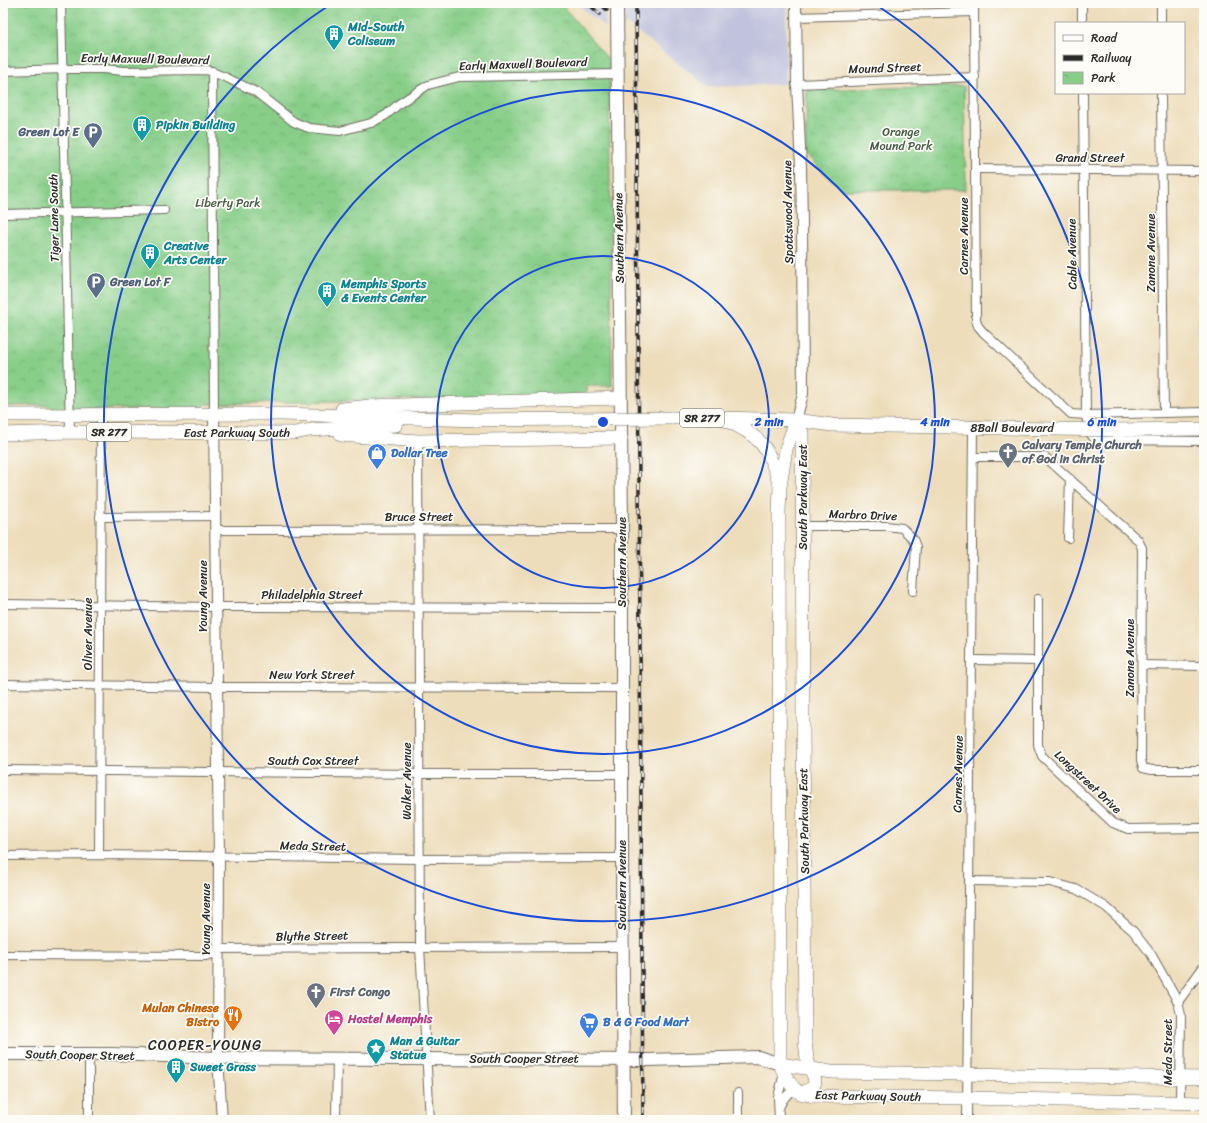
<svg xmlns="http://www.w3.org/2000/svg" width="1207" height="1123" font-family="Sriracha,sans-serif">
<style>
.industrial{fill:#c1c2dd}
.park{fill:url(#park-crowns);stroke:#5a7c5a}
.lines{fill:none;stroke-linecap:round;stroke-linejoin:round}
.minor-casing{stroke:#6f695d;stroke-width:10}
.tertiary-casing{stroke:#6f695d;stroke-width:12}
.secondary-casing{stroke:#6f695d;stroke-width:14}
.primary-casing{stroke:#6f695d;stroke-width:14}
.minor{stroke:#fff;stroke-width:8}
.tertiary{stroke:#fff;stroke-width:10}
.secondary{stroke:#fff;stroke-width:12}
.primary{stroke:#fff;stroke-width:13}
.rail-casing{stroke:#2b2b2b;stroke-width:3.5}
.rail{stroke:#fdfcf7;stroke-width:2;stroke-dasharray:6;stroke-linecap:butt}
.tertiary-bridge-casing{stroke:#6f695d;stroke-width:12;stroke-linecap:butt}
.primary-bridge-casing{stroke:#6f695d;stroke-width:14;stroke-linecap:butt}
.tertiary-bridge{stroke:#fff;stroke-width:10}
.primary-bridge{stroke:#fff;stroke-width:13}
.ring{fill:none;stroke:#1d4ed8;stroke-width:2}
.labels{text-anchor:middle;dominant-baseline:central;stroke-width:3.5;stroke-linejoin:round;paint-order:stroke}
.shield{fill:#fdfcf7;stroke:#6a6a68;stroke-width:1}
.shield-label{font-size:11px;font-weight:bold;fill:#2b2b2b}
.culture-label{font-size:12px;font-weight:bold;fill:#0d838f;stroke:#fdfcf7;text-anchor:start}
.street-label{font-size:12px;fill:#2b2b2b;stroke:#fdfcf7}
.service-label{font-size:12px;font-weight:bold;fill:#4e5e75;stroke:#fdfcf7;text-anchor:end}
.park-label{font-size:12px;fill:#475c47;stroke:#fdfcf7}
.worship-label{font-size:12px;font-weight:bold;fill:#5b616d;stroke:#fdfcf7;text-anchor:start}
.shop-label{font-size:12px;font-weight:bold;fill:#366cbe;stroke:#fdfcf7;text-anchor:start}
.food-label{font-size:12px;font-weight:bold;fill:#c56008;stroke:#fdfcf7;text-anchor:end}
.hotel-label{font-size:12px;font-weight:bold;fill:#b23c85;stroke:#fdfcf7;text-anchor:start}
.quarter-label{font-size:14px;letter-spacing:1px;fill:#2b2b2b;stroke:#fdfcf7}
.centre{fill:#1d4ed8;stroke:#fdfcf7;stroke-width:2}
.ring-label{font-size:12px;text-anchor:middle;font-weight:bold;fill:#1d4ed8;stroke:#fdfcf7;stroke-width:3.5;stroke-linejoin:round;paint-order:stroke}
</style>
<defs>
<pattern id="park-crowns" width="20" height="18" patternUnits="userSpaceOnUse"><rect width="20" height="18" fill="#88ce89"/><path d="M2 6a3 3 0 1 1 6 0M12 15a3 3 0 1 1 6 0" fill="none" stroke="#76b176"/></pattern>
</defs>
<rect width="100%" height="100%" fill="#fdfcf7"/>
<filter id="ink" filterUnits="userSpaceOnUse"><feTurbulence type="fractalNoise" baseFrequency=".025" numOctaves="2"/><feDisplacementMap in="SourceGraphic" scale="8" xChannelSelector="R" yChannelSelector="G"/><feConvolveMatrix kernelMatrix="1 2 1 2 8 2 1 2 1" color-interpolation-filters="sRGB"/></filter>
<filter id="wash" filterUnits="userSpaceOnUse"><feTurbulence type="fractalNoise" baseFrequency=".012" numOctaves="4" result="noise"/><feDisplacementMap in="SourceGraphic" scale="16" xChannelSelector="R" yChannelSelector="G"/><feGaussianBlur stdDeviation="0.9" result="paint"/><feColorMatrix in="noise" values="0 0 0 0 0 0 0 0 0 0 0 0 0 0 0 0 0 1.4 0 .05"/><feComposite in="paint" operator="in"/></filter>
<g filter="url(#wash)">
<rect width="100%" height="100%" fill="#edddbb"/>
<g class="industrial">
<polygon points="576,3 604,3 606,28"/>
<polygon points="625,3 786,3 786,84 708,87 625,22"/>
</g>
<g class="park">
<polygon points="3,3 560,3 609,60 612,386 587,386 587,392 584,395 214,404 205,404 202,408 54,410 47,405 9,406 3,409"/>
<polygon points="964,86 966,190 842,190 805,154 807,90"/>
</g>
</g>
<g filter="url(#ink)">
<g class="lines">
<defs>
<g id="minor">
<polyline points="61,3 70,432"/>
<polyline points="974,3 976,320 978,326 983,332 1071,414 1086,415 1204,412"/>
<polyline points="1082,3 1082,23"/>
<polyline points="1161,3 1161,23"/>
<polyline points="796,17 974,12"/>
<polyline points="3,71 64,69 103,69 123,71 207,70 227,78 256,92 294,122 309,128 340,131 371,123 386,115 400,103 428,85 459,77 617,74"/>
<polyline points="212,71 214,415"/>
<polyline points="797,84 975,77"/>
<path d="M1083 93 1086 415C1089 433 1089 443 1112 440L1204 441"/>
<polyline points="1161,93 1164,412"/>
<polyline points="976,169 1204,171"/>
<polyline points="3,214 164,210"/>
<polyline points="418,441 420,947 430,1120"/>
<polyline points="973,457 1045,457 1138,540 1142,548 1141,760 1143,768 1152,770 1204,770"/>
<polyline points="100,517 215,516"/>
<polyline points="803,526 886,526 902,528 913,539 916,547 913,591"/>
<polyline points="216,530 622,529"/>
<polyline points="1068,538 1070,479"/>
<polyline points="1038,599 1038,745 1042,756 1113,823 1128,829 1204,828"/>
<polyline points="3,604 216,607 622,608"/>
<polyline points="972,660 1038,661"/>
<polyline points="1142,665 1204,666"/>
<polyline points="3,684 216,687 622,688"/>
<polyline points="3,770 419,774 622,774"/>
<polyline points="99,855 101,414"/>
<polyline points="3,856 99,855 420,859 622,858"/>
<polyline points="969,881 1050,882 1076,889 1106,907 1133,931 1151,954 1178,1002 1181,1015 1180,1102"/>
<polyline points="3,955 206,956 213,954 218,949 622,947"/>
<polyline points="1178,1002 1204,966"/>
<path d="M779 1108C783 1098 787 1094 796 1089"/>
<polyline points="89,1120 89,1054"/>
<polyline points="336,1120 337,1058"/>
<polyline points="738,1120 738,1093"/>
<polyline points="779,1120 778,1097 784,1073"/>
<polyline points="967,1120 973,428"/>
</g>
<g id="tertiary">
<polyline points="796,3 797,84 801,168"/>
<polyline points="214,415 219,857 218,1058 222,1120"/>
<polyline points="796,420 803,394 802,223"/>
</g>
<g id="secondary">
<polyline points="617,3 622,529 622,858 624,1120"/>
<polyline points="3,1054 111,1054 218,1058 648,1060 758,1057 780,1064"/>
</g>
<g id="primary">
<polyline points="342,409 370,406 620,398"/>
<polyline points="3,415 282,414 477,420"/>
<polyline points="671,418 719,418 796,420 832,425 1004,428"/>
<path d="M725 420C760 435 769 447 779 483"/>
<path d="M796 420 786 449 780 487 779 513 780 1064C784 1074 790 1087 800 1093 804 1094 809 1095 813 1096L967 1098 1204 1103"/>
<path d="M796 420 802 433 803 720 805 1042C806 1047 806 1053 807 1058 810 1075 826 1085 801 1093"/>
<polyline points="1112,430 1204,429"/>
<polyline points="3,434 70,432 295,433 310,430 396,425"/>
<polyline points="341,435 418,441 621,438"/>
<polyline points="780,1064 831,1072 1204,1078"/>
</g>
</defs>
<use href="#minor" class="minor-casing"/>
<use href="#tertiary" class="tertiary-casing"/>
<use href="#secondary" class="secondary-casing"/>
<use href="#primary" class="primary-casing"/>
<use href="#minor" class="minor"/>
<use href="#tertiary" class="tertiary"/>
<use href="#secondary" class="secondary"/>
<use href="#primary" class="primary"/>
<defs>
<g id="rail">
<polyline points="587,3 600,14"/>
<polyline points="599,3 607,10"/>
<polyline points="636,3 643,1120"/>
</g>
</defs>
<use href="#rail" class="rail-casing"/>
<use href="#rail" class="rail"/>
<defs>
<polyline id="tertiary-bridge" points="801,168 802,223"/>
<g id="primary-bridge">
<polyline points="477,420 671,418"/>
<polyline points="1004,428 1112,430"/>
</g>
</defs>
<use href="#tertiary-bridge" class="tertiary-bridge-casing"/>
<use href="#primary-bridge" class="primary-bridge-casing"/>
<use href="#tertiary-bridge" class="tertiary-bridge"/>
<use href="#primary-bridge" class="primary-bridge"/>
</g>
</g>
<g class="ring">
<circle cx="603" cy="422" r="166"/>
<circle cx="603" cy="422" r="332"/>
<path d="M875 4A499 499 0 1 1 331 4"/>
</g>
<defs>
<symbol id="building-pin" viewBox="-11 -11 22 30"><path d="M0 17L-7.5 6A9.5 9.5 0 1 1 7.5 6Z" fill="#0f9aa8" stroke="#fdfcf7"/><path d="M-4-6H4V6H1V3H-1V6H-4ZM-2.5-4.3h1.7v1.8h-1.7ZM.8-4.3h1.7v1.8H.8ZM-2.5-1h1.7V.8h-1.7ZM.8-1h1.7V.8H.8Z" fill="#fff"/></symbol>
<symbol id="parking-pin" viewBox="-11 -11 22 30"><path d="M0 17L-7.5 6A9.5 9.5 0 1 1 7.5 6Z" fill="#5c6f8a" stroke="#fdfcf7"/><path d="M-3.5-5.5H1a3.5 3.5 0 0 1 0 7H-1V5.5H-3.5ZM-1-3.4V-.6H.8a1.4 1.4 0 0 0 0-2.8Z" fill="#fff"/></symbol>
<symbol id="church-pin" viewBox="-11 -11 22 30"><path d="M0 17L-7.5 6A9.5 9.5 0 1 1 7.5 6Z" fill="#6b7280" stroke="#fdfcf7"/><path d="M-1.2-6h2.4v3.5h3.3v2.4h-3.3V6h-2.4V-.1h-3.3v-2.4h3.3Z" fill="#fff"/></symbol>
<symbol id="shop-pin" viewBox="-11 -11 22 30"><path d="M0 17L-7.5 6A9.5 9.5 0 1 1 7.5 6Z" fill="#3f7fe0" stroke="#fdfcf7"/><path d="M-5-2.5h2.3a2.7 3.5 0 0 1 5.4 0H5L5.5 6h-11ZM-1.5-2.5h3a1.5 2.3 0 0 0-3 0Z" fill="#fff"/></symbol>
<symbol id="restaurant-pin" viewBox="-11 -11 22 30"><path d="M0 17L-7.5 6A9.5 9.5 0 1 1 7.5 6Z" fill="#e8710a" stroke="#fdfcf7"/><path d="M-5-6h1v4h1v-4h1v4h1v-4h1v5L-1.5 .5V6h-2V.5L-5-1ZM5-6V6H3V1.5H1.5Q1.5-4 5-6Z" fill="#fff"/></symbol>
<symbol id="hotel-pin" viewBox="-11 -11 22 30"><path d="M0 17L-7.5 6A9.5 9.5 0 1 1 7.5 6Z" fill="#d1479c" stroke="#fdfcf7"/><path d="M-6-4.5h1.5V1H6V5H4.5V3h-9V5H-6ZM-4 0a1.8 1.8 0 1 1 3.6 0ZM.5 0V-2.5h3Q6-2.5 6 0Z" fill="#fff"/></symbol>
<symbol id="supermarket-pin" viewBox="-11 -11 22 30"><path d="M0 17L-7.5 6A9.5 9.5 0 1 1 7.5 6Z" fill="#3f7fe0" stroke="#fdfcf7"/><path d="M-6-5.5h2.5l.6 2H6L4.5 2H-2.5L-4.4-4H-6ZM-1.5 3.2a1.3 1.3 0 1 0 .1 0ZM3 3.2a1.3 1.3 0 1 0 .1 0Z" fill="#fff"/></symbol>
<symbol id="sight-pin" viewBox="-11 -11 22 30"><path d="M0 17L-7.5 6A9.5 9.5 0 1 1 7.5 6Z" fill="#0f9aa8" stroke="#fdfcf7"/><path d="M0-6L1.8-2.2L6-1.7L2.9 1.2L3.7 5.4L0 3.3L-3.7 5.4L-2.9 1.2L-6-1.7L-1.8-2.2Z" fill="#fff"/></symbol>
</defs>
<g fill-rule="evenodd">
<use href="#building-pin" x="323" y="23" width="22" height="30"/>
<use href="#building-pin" x="131" y="114" width="22" height="30"/>
<use href="#parking-pin" x="82" y="121" width="22" height="30"/>
<use href="#building-pin" x="139" y="242" width="22" height="30"/>
<use href="#parking-pin" x="85" y="271" width="22" height="30"/>
<use href="#building-pin" x="316" y="280" width="22" height="30"/>
<use href="#church-pin" x="997" y="441" width="22" height="30"/>
<use href="#shop-pin" x="366" y="442" width="22" height="30"/>
<use href="#church-pin" x="305" y="981" width="22" height="30"/>
<use href="#restaurant-pin" x="222" y="1004" width="22" height="30"/>
<use href="#hotel-pin" x="323" y="1008" width="22" height="30"/>
<use href="#supermarket-pin" x="578" y="1011" width="22" height="30"/>
<use href="#sight-pin" x="365" y="1037" width="22" height="30"/>
<use href="#building-pin" x="165" y="1056" width="22" height="30"/>
</g>
<g class="labels">
<g class="shield">
<rect x="680" y="409" width="44" height="18" rx="3"/>
<rect x="87" y="423" width="44" height="18" rx="3"/>
</g>
<g class="shield-label">
<text x="702" y="418">SR 277</text>
<text x="109" y="432">SR 277</text>
</g>
<g class="culture-label">
<text x="348" y="27">Mid-South<tspan x="348" dy="14">Coliseum</tspan></text>
<text x="156" y="125">Pipkin Building</text>
<text x="164" y="246">Creative<tspan x="164" dy="14">Arts Center</tspan></text>
<text x="341" y="284">Memphis Sports<tspan x="341" dy="14">&amp; Events Center</tspan></text>
<text x="390" y="1041">Man &amp; Guitar<tspan x="390" dy="14">Statue</tspan></text>
<text x="190" y="1067">Sweet Grass</text>
</g>
<g class="street-label">
<text transform="translate(145 59) rotate(1)">Early Maxwell Boulevard</text>
<text transform="translate(523 64) rotate(-2)">Early Maxwell Boulevard</text>
<text transform="translate(885 68) rotate(-2)">Mound Street</text>
<text x="1090" y="158">Grand Street</text>
<text transform="translate(788 212) rotate(-91)">Spottswood Avenue</text>
<text transform="translate(54 218) rotate(-91)">Tiger Lane South</text>
<text transform="translate(964 236) rotate(-90)">Carnes Avenue</text>
<text transform="translate(619 238) rotate(-91)">Southern Avenue</text>
<text transform="translate(1151 253) rotate(-90)">Zanone Avenue</text>
<text transform="translate(1072 254) rotate(-91)">Cable Avenue</text>
<text x="1012" y="428">8Ball Boulevard</text>
<text x="237" y="433">East Parkway South</text>
<text transform="translate(803 497) rotate(-90)">South Parkway East</text>
<text transform="translate(863 515) rotate(2)">Marbro Drive</text>
<text x="419" y="517">Bruce Street</text>
<text transform="translate(622 562) rotate(-90)">Southern Avenue</text>
<text x="312" y="595">Philadelphia Street</text>
<text transform="translate(203 596) rotate(-90)">Young Avenue</text>
<text transform="translate(88 634) rotate(-90)">Oliver Avenue</text>
<text transform="translate(1130 658) rotate(-90)">Zanone Avenue</text>
<text x="312" y="675">New York Street</text>
<text x="313" y="761">South Cox Street</text>
<text transform="translate(958 774) rotate(-89)">Carnes Avenue</text>
<text transform="translate(407 781) rotate(-90)">Walker Avenue</text>
<text transform="translate(1088 782) rotate(43)">Longstreet Drive</text>
<text transform="translate(804 821) rotate(-91)">South Parkway East</text>
<text transform="translate(313 846) rotate(1)">Meda Street</text>
<text transform="translate(622 885) rotate(-90)">Southern Avenue</text>
<text transform="translate(206 919) rotate(-90)">Young Avenue</text>
<text transform="translate(312 936) rotate(-1)">Blythe Street</text>
<text transform="translate(1168 1052) rotate(-90)">Meda Street</text>
<text transform="translate(80 1055) rotate(1)">South Cooper Street</text>
<text x="524" y="1059">South Cooper Street</text>
<text transform="translate(868 1096) rotate(1)">East Parkway South</text>
</g>
<g class="service-label">
<text x="79" y="132">Green Lot E</text>
<text x="110" y="282" text-anchor="start">Green Lot F</text>
</g>
<g class="park-label">
<text x="901" y="132">Orange<tspan x="901" dy="14">Mound Park</tspan></text>
<text x="228" y="203">Liberty Park</text>
</g>
<g class="worship-label">
<text x="1022" y="445">Calvary Temple Church<tspan x="1022" dy="14">of God in Christ</tspan></text>
<text x="330" y="992">First Congo</text>
</g>
<g class="shop-label">
<text x="391" y="453">Dollar Tree</text>
<text x="603" y="1022">B &amp; G Food Mart</text>
</g>
<g class="food-label">
<text x="219" y="1008">Mulan Chinese<tspan x="219" dy="14">Bistro</tspan></text>
</g>
<g class="hotel-label">
<text x="348" y="1019">Hostel Memphis</text>
</g>
<g class="quarter-label">
<text x="205" y="1045">COOPER-YOUNG</text>
</g>
</g>
<circle cx="603" cy="422" r="6" class="centre"/>
<g class="ring-label">
<text x="769" y="426">2 min</text>
<text x="935" y="426">4 min</text>
<text x="1102" y="426">6 min</text>
</g>
<rect width="1207" height="1123" fill="none" stroke="#fdfcf7" stroke-width="16"/>
<rect x="1055" y="22" width="130" height="72" fill="#fdfcf7" stroke="#a9a8a5"/>
<rect x="1063" y="35" width="20" height="6" fill="#ffffff" stroke="#a9a8a5"/>
<text x="1091" y="42" font-size="12" fill="#2b2b2b">Road</text>
<rect x="1063" y="55" width="20" height="6" fill="#2b2b2b" stroke="#a9a8a5"/>
<text x="1091" y="62" font-size="12" fill="#2b2b2b">Railway</text>
<rect x="1063" y="72" width="20" height="12" fill="url(#park-crowns)" stroke="#a9a8a5"/>
<text x="1091" y="82" font-size="12" fill="#2b2b2b">Park</text>
</svg>
